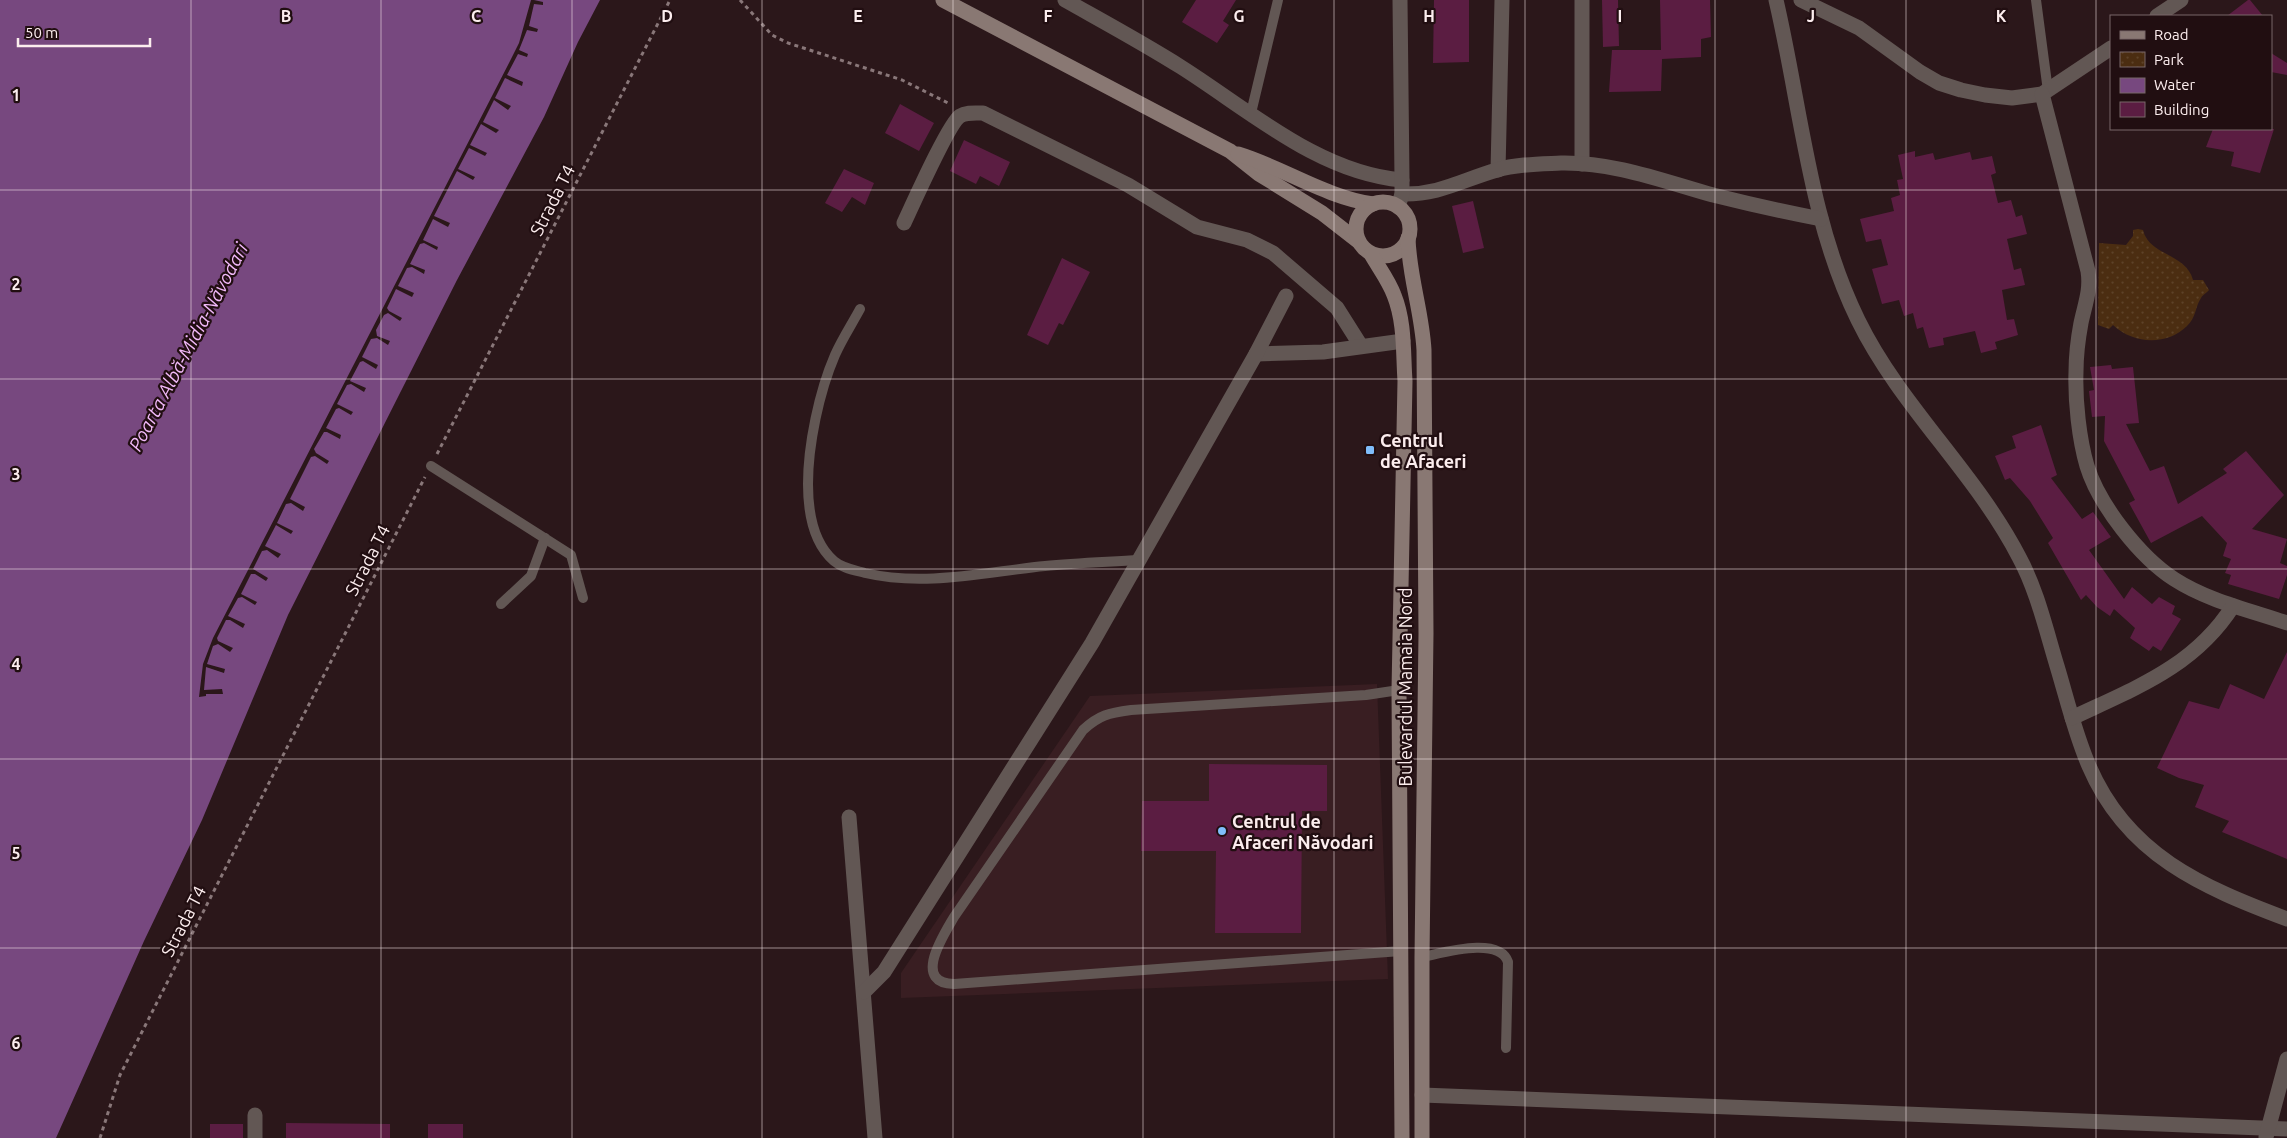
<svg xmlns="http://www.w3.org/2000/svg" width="2287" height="1138" font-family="Ubuntu,sans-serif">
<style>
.built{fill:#391e22}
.park{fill:url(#park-dots)}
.water{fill:#77487f}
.building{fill:#5b1d42}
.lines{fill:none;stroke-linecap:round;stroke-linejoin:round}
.path{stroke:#897779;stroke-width:3;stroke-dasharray:4 4;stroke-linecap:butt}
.lane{stroke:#625754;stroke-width:10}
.street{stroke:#625754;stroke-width:15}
.secondary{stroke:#897873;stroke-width:15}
.grid{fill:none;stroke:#fcedee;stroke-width:1;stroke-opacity:0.55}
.poi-dot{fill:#7fbdfa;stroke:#210e11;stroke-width:2}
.labels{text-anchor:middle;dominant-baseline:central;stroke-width:4.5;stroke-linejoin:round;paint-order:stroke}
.street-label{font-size:18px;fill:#fcedee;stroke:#210e11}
.poi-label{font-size:18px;font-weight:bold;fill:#fcedee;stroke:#210e11;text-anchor:start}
.water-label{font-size:19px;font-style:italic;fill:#f1b9f9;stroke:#210e11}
.grid-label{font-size:16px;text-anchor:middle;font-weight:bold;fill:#fcedee;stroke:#210e11;stroke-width:4.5;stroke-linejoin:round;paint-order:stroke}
</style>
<defs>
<pattern id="park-dots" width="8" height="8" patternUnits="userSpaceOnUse" patternTransform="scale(1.25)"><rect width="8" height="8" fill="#4b2d11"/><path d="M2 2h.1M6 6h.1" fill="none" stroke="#5d4228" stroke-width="1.8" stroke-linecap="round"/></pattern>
</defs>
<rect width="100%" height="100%" fill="#2b171a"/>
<polygon class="built" points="1377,684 1388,979 901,998 901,973 1090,696"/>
<path class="park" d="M2138 229 2143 230C2149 256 2186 253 2193 280H2203L2209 290C2207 293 2202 295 2201 298 2195 307 2196 318 2187 326 2167 346 2133 344 2113 325L2109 329 2098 325 2099 243 2126 245 2133 236V230Z"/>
<polygon class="water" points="0,0 531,0 519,43 509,63 213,638 203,664 199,697 206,696 206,694 223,694 222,689 204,690 206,667 224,673 225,669 207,664 213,646 218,644 230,652 233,648 218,641 217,638 226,620 230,620 243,628 245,624 228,616 238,598 242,597 255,605 257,602 241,594 251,574 255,574 266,581 268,578 253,569 262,551 267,550 278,558 281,554 265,546 276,525 291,534 293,531 277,523 286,504 291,503 303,511 305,507 290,499 311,457 315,456 327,464 329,461 316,453 314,449 324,432 327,432 340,439 341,435 326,428 336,409 339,408 351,415 353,412 337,404 347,385 351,384 364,392 366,388 350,381 360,362 363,361 376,369 378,365 362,357 371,339 377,338 388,345 390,341 377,336 376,330 384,315 388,313 400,321 402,318 389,311 387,308 396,289 412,297 414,293 398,286 407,268 412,267 424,274 425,270 410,264 420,244 424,243 437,250 438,247 423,240 433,219 448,227 450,223 434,216 457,171 473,180 475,177 458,169 469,148 485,156 487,153 470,145 481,124 496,133 499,130 483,122 494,100 508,110 511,106 495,98 505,78 522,86 523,82 507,75 518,54 527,57 528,54 519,50 527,30 537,32 538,29 529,26 534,4 543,5 543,2 534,0 600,0 578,42 544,117 457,280 288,615 202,820 144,941 56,1138 0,1138"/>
<g class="building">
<polygon points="1196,0 1236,0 1223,21 1229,25 1217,43 1182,22"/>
<polygon points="1434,0 1469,0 1469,62 1433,63"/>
<polygon points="1602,0 1618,0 1619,46 1603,47"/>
<polygon points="1660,0 1710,0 1711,37 1701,39 1701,57 1662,59 1661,91 1609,92 1612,50 1661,50"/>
<polygon points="2248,0 2250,0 2263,16 2227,16"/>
<polygon points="2271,53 2287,63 2287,75 2271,72"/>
<polygon points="900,104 934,123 919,151 885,133"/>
<polygon points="2213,129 2274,129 2260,173 2231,166 2234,152 2206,147"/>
<polygon points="964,140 1010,162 999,186 980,176 976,184 950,171"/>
<polygon points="1915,151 1915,157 1933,153 1935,160 1970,152 1972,160 1992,156 1996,173 1991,175 1998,203 2011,200 2016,217 2022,215 2027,234 2007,239 2014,270 2021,268 2025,285 2002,290 2007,320 2014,319 2018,335 1995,342 1997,349 1981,353 1975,331 1943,338 1944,345 1929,348 1923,327 1917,329 1913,313 1904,316 1899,300 1882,304 1872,269 1888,265 1881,239 1866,242 1860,219 1894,211 1891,198 1900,195 1897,180 1903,179 1898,155"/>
<polygon points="844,169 874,183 865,205 852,197 842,212 825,203"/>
<polygon points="1473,201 1484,248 1463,253 1452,206"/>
<polygon points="1062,258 1090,272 1063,325 1059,323 1048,345 1027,335"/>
<polygon points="2111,365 2112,369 2133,367 2139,423 2126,424 2150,471 2164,466 2178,504 2227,473 2223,469 2246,451 2284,495 2252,529 2287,539 2280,563 2287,566 2287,575 2279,599 2228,584 2231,575 2225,573 2231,559 2223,556 2227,543 2202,516 2151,543 2129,503 2135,500 2104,441 2105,416 2092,417 2089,391 2094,390 2090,367"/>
<polygon points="2041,425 2057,475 2051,478 2082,519 2093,512 2111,537 2089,550 2124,599 2132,587 2152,604 2159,597 2175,606 2172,614 2181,619 2161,651 2153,646 2149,651 2130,638 2135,628 2114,609 2110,616 2097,607 2086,595 2081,600 2048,543 2053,538 2030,501 2010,478 2005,480 1995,456 2016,448 2012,436"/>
<polygon points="2287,652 2287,859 2222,832 2229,821 2195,807 2204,785 2179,778 2157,768 2189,701 2219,709 2230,684 2264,699"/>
<polygon points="1209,764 1327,765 1327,811 1302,811 1301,933 1215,933 1216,851 1141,851 1142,801 1209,801"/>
<polygon points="286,1123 390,1124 390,1138 286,1138"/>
<rect x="210" y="1124" width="33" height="14"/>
<rect x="428" y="1124" width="35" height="14"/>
</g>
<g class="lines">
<g class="path">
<polyline points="740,0 772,35 788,43 902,80 950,104"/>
<polyline points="437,454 670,0"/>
<polyline points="100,1138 120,1075 425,477"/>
</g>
<g class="lane">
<polyline points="2036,0 2048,91"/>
<polyline points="1251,113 1278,0"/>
<path d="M860 309C852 324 842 339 835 355 819 392 808 445 808 484 808 511 812 542 834 561 842 568 854 570 865 573 925 587 985 572 1045 566 1076 563 1108 562 1139 560"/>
<polyline points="431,466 571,555 583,598"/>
<polyline points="501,604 531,576 545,538"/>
<path d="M1399 690 1366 695 1131 710C1109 713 1099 715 1083 730L954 917C943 936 912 983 954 984L1401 951"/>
<path d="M1422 957C1443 953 1499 936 1508 962L1506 1048"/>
</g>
<g class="street">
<path d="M1065 0C1104 22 1143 43 1181 67 1249 110 1319 173 1402 180"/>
<polyline points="1582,0 1582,164"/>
<path d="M1776 0C1801 107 1809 220 1858 320 1900 406 1975 472 2019 557 2037 590 2046 630 2057 666 2067 699 2075 734 2089 766 2127 855 2202 887 2287 919"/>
<polyline points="1801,0 1859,28 1920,72 1939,83 1961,90 1985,95 2012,98 2042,94 2111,48"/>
<polyline points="2157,16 2181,0"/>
<path d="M2042 94 2088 271C2091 290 2085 304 2081 323 2078 339 2076 355 2076 372 2075 400 2079 439 2087 466 2099 505 2140 557 2174 579 2208 601 2249 610 2287 623"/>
<polyline points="1498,170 1502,0"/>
<path d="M1402 194C1439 195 1462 180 1497 170 1517 164 1540 164 1561 163 1614 162 1663 181 1713 195 1749 204 1785 212 1821 219"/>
<polyline points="1398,207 1402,194 1402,180 1400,0"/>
<path d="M904 223C912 206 949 123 960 116 966 112 975 113 983 113L1128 185 1197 227 1247 240 1273 253 1337 308 1361 346"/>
<polyline points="1256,354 1323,352 1403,341"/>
<path d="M2072 718C2135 688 2194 667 2233 606"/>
<polyline points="849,817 875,1138"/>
<polyline points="864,992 884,972 1092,643 1256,354 1286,296"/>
<polyline points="1422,1095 2287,1129"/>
<polyline points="2266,1137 2287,1059"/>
<polyline points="255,1138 255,1115"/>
</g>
<g class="secondary">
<polyline points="943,0 1230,151 1259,174 1322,213 1358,241"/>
<path d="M1238 154C1284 168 1325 197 1373 204"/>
<circle cx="1383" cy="229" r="27"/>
<path d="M1408 238C1409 276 1422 312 1424 350L1426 633 1422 957V1138"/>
<path d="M1371 254C1379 268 1389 281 1394 295 1405 322 1403 353 1405 381L1399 690 1402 1138"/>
</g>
</g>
<path class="grid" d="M191 0V1138M381 0V1138M572 0V1138M762 0V1138M953 0V1138M1143 0V1138M1334 0V1138M1525 0V1138M1715 0V1138M1906 0V1138M2096 0V1138M0 190H2287M0 379H2287M0 569H2287M0 759H2287M0 948H2287"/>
<g class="poi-dot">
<rect x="1365" y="445" width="10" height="10" rx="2.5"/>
<circle cx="1222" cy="831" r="5"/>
</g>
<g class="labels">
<g class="street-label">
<text transform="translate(552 200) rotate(-63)">Strada T4</text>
<text transform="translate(367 560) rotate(-63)">Strada T4</text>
<text transform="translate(1405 687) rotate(-90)">Bulevardul Mamaia Nord</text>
<text transform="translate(183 921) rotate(-63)">Strada T4</text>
</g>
<g class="poi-label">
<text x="1380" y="440">Centrul<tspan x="1380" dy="21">de Afaceri</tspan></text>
<text x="1232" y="821">Centrul de<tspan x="1232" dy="21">Afaceri Năvodari</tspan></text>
</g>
<g class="water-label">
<text transform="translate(188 347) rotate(-62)">Poarta Albă-Midia-Năvodari</text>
</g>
</g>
<g class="grid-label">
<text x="286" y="22">B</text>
<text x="476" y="22">C</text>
<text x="667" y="22">D</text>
<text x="858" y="22">E</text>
<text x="1048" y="22">F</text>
<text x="1239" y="22">G</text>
<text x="1429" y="22">H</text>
<text x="1620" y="22">I</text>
<text x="1811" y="22">J</text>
<text x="2001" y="22">K</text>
<text x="16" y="101">1</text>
<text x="16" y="290">2</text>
<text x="16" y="480">3</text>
<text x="16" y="670">4</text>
<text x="16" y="859">5</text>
<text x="16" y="1049">6</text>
</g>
<rect x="2110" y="15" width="162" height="115" fill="#210e11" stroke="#796769"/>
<rect x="2120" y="31" width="25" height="8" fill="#897873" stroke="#796769"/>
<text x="2154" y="40" font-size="15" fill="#fcedee">Road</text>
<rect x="2120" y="52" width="25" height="15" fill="url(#park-dots)" stroke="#796769"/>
<text x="2154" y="65" font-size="15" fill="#fcedee">Park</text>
<rect x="2120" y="78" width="25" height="15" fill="#77487f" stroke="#796769"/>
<text x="2154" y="90" font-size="15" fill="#fcedee">Water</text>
<rect x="2120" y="102" width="25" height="15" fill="#5b1d42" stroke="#796769"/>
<text x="2154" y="115" font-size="15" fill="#fcedee">Building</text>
<path d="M18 38v8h132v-8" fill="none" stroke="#fcedee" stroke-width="2.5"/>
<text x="25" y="38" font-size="15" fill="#fcedee" stroke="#210e11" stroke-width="4" paint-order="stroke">50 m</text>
</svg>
